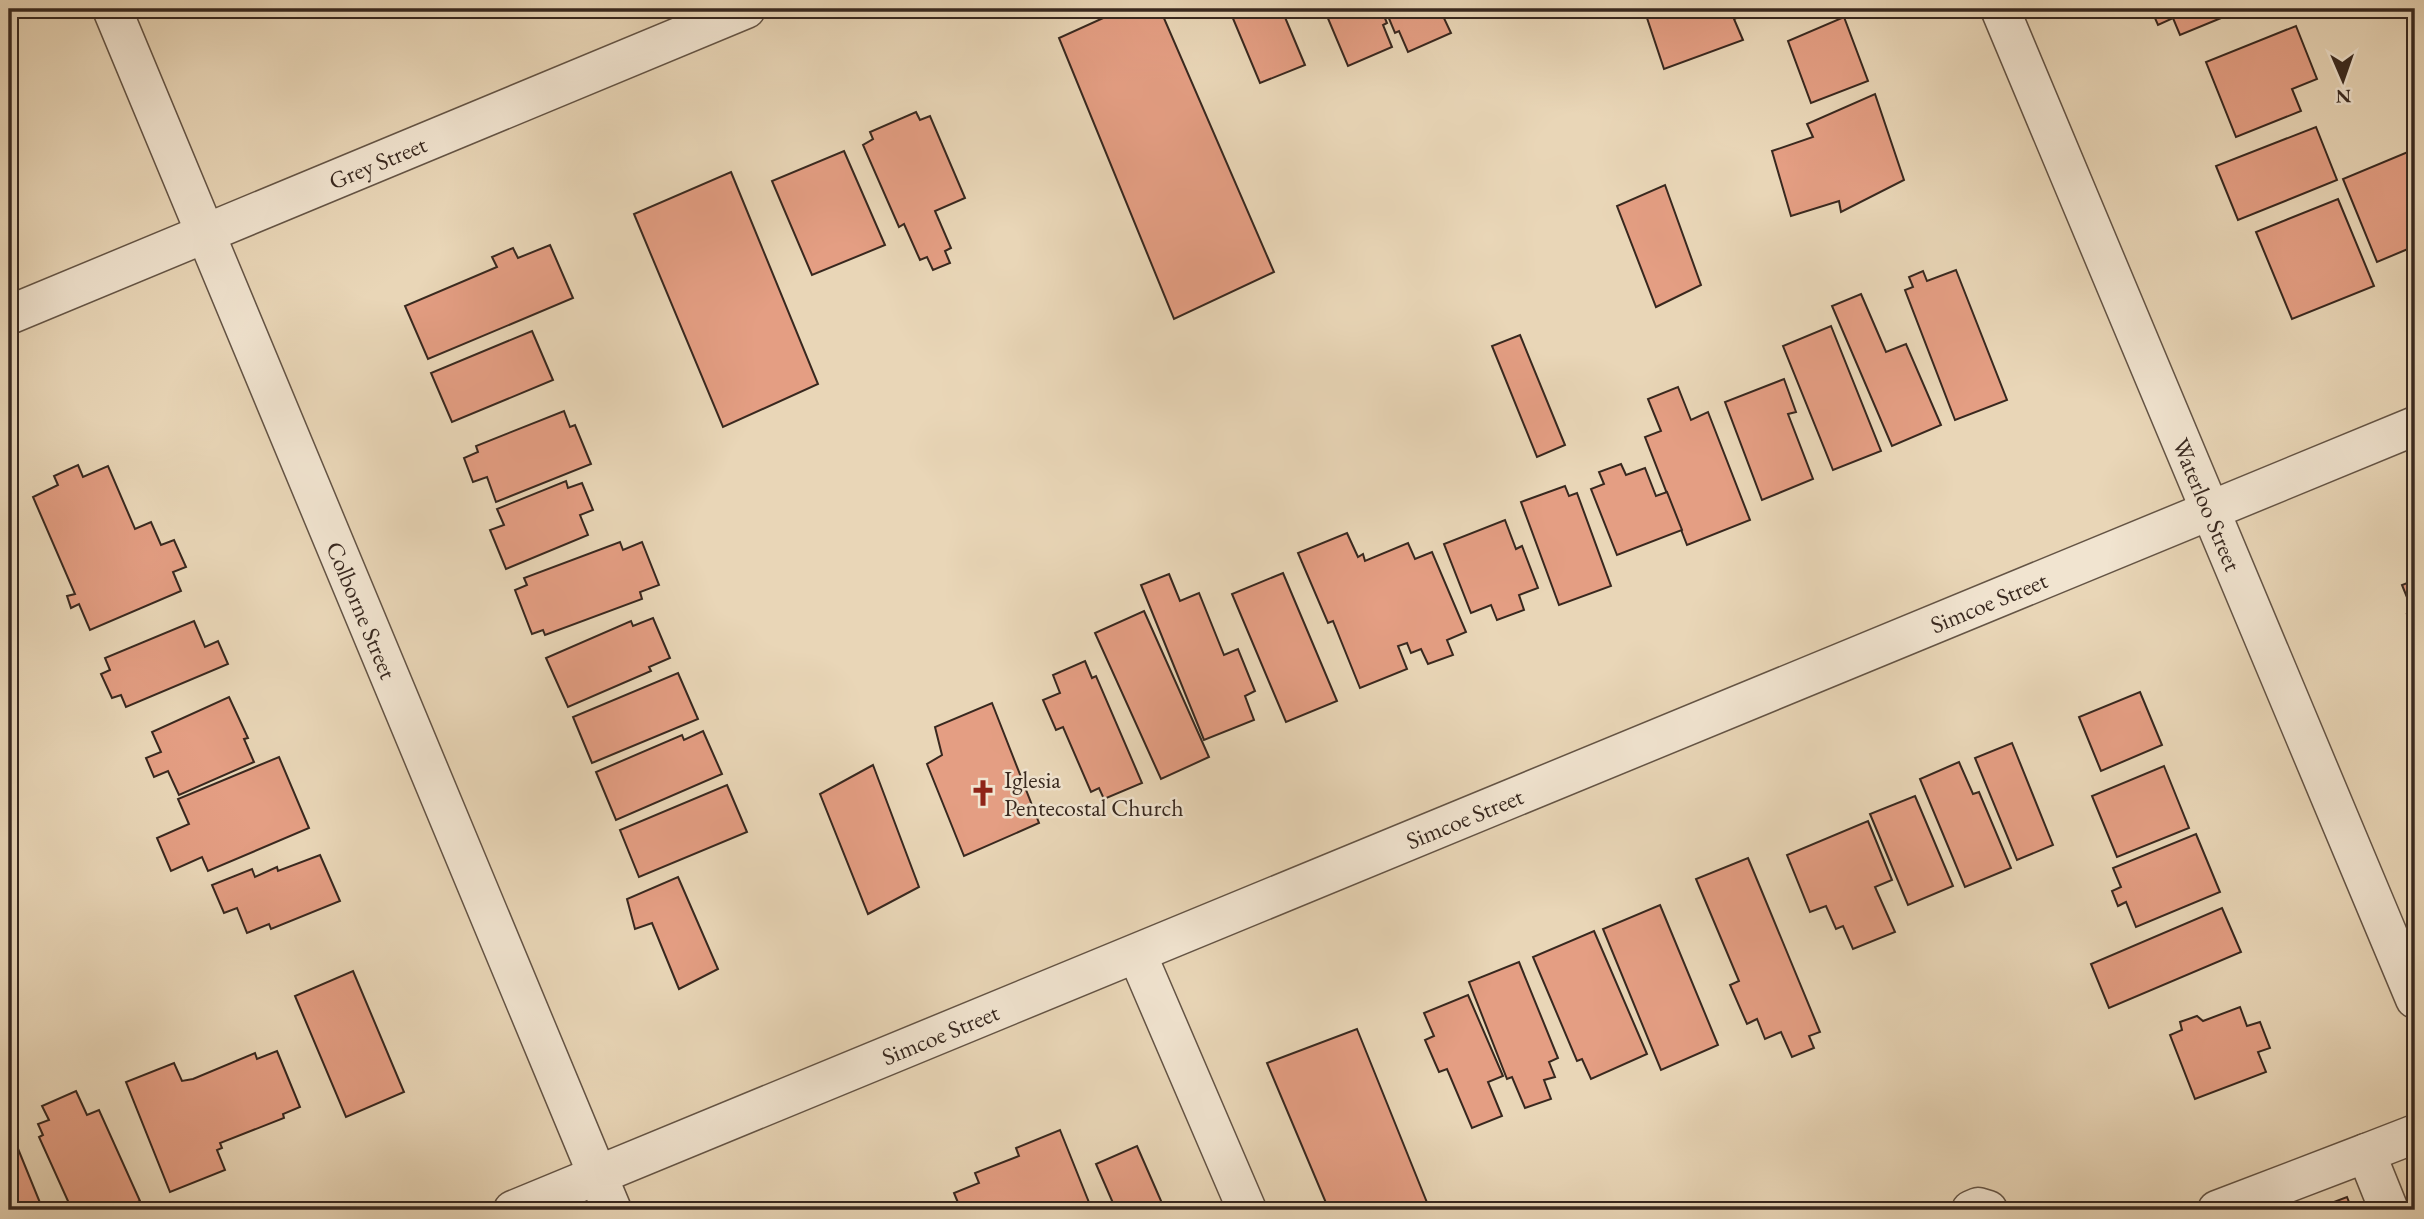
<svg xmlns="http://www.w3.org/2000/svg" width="2424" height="1219" font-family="'EB Garamond',serif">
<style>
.building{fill:#e49e83;stroke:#38281f;stroke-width:2}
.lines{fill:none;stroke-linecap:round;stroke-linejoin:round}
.minor-casing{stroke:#645445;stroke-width:41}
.minor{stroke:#f1e4d0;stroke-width:38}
.labels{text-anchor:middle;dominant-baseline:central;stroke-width:5;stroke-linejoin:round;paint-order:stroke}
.street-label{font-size:24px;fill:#38281f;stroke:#f1e4d0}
.poi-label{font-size:24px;fill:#38281f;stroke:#f1e4d0;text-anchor:start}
</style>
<rect width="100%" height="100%" fill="#e9d6b7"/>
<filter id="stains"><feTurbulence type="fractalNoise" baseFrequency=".00286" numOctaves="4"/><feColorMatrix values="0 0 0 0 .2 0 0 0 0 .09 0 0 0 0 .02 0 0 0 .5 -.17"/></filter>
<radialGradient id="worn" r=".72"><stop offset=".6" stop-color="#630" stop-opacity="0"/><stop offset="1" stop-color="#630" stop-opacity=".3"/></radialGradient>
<g class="building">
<polygon points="1123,9 1160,9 1274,272 1174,319 1059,38"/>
<polygon points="1229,9 1297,9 1284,15 1305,65 1260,83"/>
<polygon points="1324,9 1381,9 1387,23 1383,25 1392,47 1348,66"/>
<polygon points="1385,9 1445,9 1447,13 1442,14 1451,33 1408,52 1399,31 1395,33"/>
<polygon points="1644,9 1758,9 1734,19 1743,40 1664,69"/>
<polygon points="2151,9 2243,9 2180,35 2173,18 2158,25"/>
<polygon points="1844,17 1868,81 1811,103 1788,41"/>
<polygon points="2296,26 2317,79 2292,89 2301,111 2236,137 2206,62"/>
<polygon points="1875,94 1904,180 1841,212 1839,201 1791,216 1772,151 1813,137 1807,124"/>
<polygon points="916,112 920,120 930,116 965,198 935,211 951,248 945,251 950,263 933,270 927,257 920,260 904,224 899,227 863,145 873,139 870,132"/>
<polygon points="2316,127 2337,180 2238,220 2216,166"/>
<polygon points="2415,149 2415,246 2377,262 2343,179"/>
<polygon points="844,151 885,245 812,275 772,181"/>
<polygon points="731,172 818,384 723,427 634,214"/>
<polygon points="1665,185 1701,285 1656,307 1617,206"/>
<polygon points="2338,199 2374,286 2292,319 2256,232"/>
<polygon points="550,245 573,298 428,359 405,306 497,267 492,257 513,248 518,258"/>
<polygon points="1956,270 2007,400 1955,420 1905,290 1913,287 1909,277 1923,271 1927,281"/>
<polygon points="1861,294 1886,352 1906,344 1941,425 1892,446 1832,306"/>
<polygon points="1831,326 1881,451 1833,470 1783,346"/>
<polygon points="532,331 553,380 452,422 431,373"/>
<polygon points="1520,335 1565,445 1537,457 1492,346"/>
<polygon points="1784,379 1796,412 1788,414 1813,479 1762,500 1725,402"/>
<polygon points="1678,387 1691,420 1708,412 1750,520 1687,545 1645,437 1661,431 1648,399"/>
<polygon points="564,411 570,427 575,425 591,464 496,502 487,477 473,482 464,458 478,452 476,446"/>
<polygon points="1621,464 1626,475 1645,468 1656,496 1667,492 1682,530 1617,555 1591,489 1604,484 1599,472"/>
<polygon points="78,465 83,477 108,466 135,529 151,522 161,545 174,540 186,567 173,572 181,591 90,630 79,604 71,608 67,596 75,594 33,497 58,485 54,476"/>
<polygon points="566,481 568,488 582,483 593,510 580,515 588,535 506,569 490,530 504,525 497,509"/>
<polygon points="1565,486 1569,496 1577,493 1611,586 1559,605 1521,502"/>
<polygon points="1505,520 1516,549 1522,546 1538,588 1519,595 1524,610 1497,620 1491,605 1471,613 1444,544"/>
<polygon points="1347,533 1358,557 1363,554 1365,561 1408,543 1415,559 1432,552 1466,632 1447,640 1453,655 1428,664 1421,649 1411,653 1407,643 1398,646 1407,669 1360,688 1333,621 1328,623 1298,553"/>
<polygon points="620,542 623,550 642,542 659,585 640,592 642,599 545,635 543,630 532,634 515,590 527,585 524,578"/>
<polygon points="1283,573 1337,701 1286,722 1232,594"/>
<polygon points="1169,574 1180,601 1199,593 1224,655 1238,649 1255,691 1245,696 1254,720 1204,740 1141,585"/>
<polygon points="2415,580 2415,632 2407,614 2413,612 2402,585"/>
<polygon points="1144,611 1209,757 1161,779 1095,633"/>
<polygon points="653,618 670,658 649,667 651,671 568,707 546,658 631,621 633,626"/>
<polygon points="194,621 205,647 218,641 228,664 126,707 121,695 112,698 101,674 110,670 105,658"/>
<polygon points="1085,661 1092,678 1096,676 1142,783 1104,799 1099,788 1091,792 1063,727 1056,730 1043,700 1060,693 1053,675"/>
<polygon points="678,673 698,719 592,763 573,717"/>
<polygon points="2140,692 2162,745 2101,771 2079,717"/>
<polygon points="229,697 248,738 244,739 254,762 179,795 168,771 154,777 146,758 161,752 152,732"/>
<polygon points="992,703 1039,823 964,856 927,764 942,755 935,727"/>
<polygon points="703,731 722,774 616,820 596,772 682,735 684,740"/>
<polygon points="2012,743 2053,845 2017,860 1975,758"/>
<polygon points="279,757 309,828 208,871 202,857 171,871 157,838 189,824 178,799"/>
<polygon points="1959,762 1973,794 1979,792 2011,868 1965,887 1920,779"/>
<polygon points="873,765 919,887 868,914 820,794"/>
<polygon points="2164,766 2189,828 2117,857 2092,796"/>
<polygon points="727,785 747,832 639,877 620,830"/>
<polygon points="1915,796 1953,886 1908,905 1870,814"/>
<polygon points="1868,821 1892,880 1875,887 1895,932 1853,949 1843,926 1836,929 1826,906 1810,912 1787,855"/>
<polygon points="2196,834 2220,892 2136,927 2126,902 2118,906 2112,891 2121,887 2113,868"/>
<polygon points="320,855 340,901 271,929 269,924 247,933 237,908 224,913 212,885 252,869 255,877 277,867 278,871"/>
<polygon points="1748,858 1820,1032 1809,1036 1814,1048 1792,1057 1781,1032 1765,1039 1757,1019 1747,1024 1730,985 1739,981 1696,879"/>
<polygon points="678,877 718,969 679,989 652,923 635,929 627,899"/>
<polygon points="1660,905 1718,1045 1661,1070 1603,929"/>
<polygon points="2222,908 2241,952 2109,1008 2091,964"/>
<polygon points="1594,931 1647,1054 1591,1079 1582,1059 1577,1061 1533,957"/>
<polygon points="1519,962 1558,1058 1549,1062 1555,1077 1544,1080 1551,1099 1525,1108 1512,1077 1507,1079 1469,982"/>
<polygon points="353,971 404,1092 346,1117 295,996"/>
<polygon points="1468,995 1503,1076 1488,1082 1502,1116 1472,1128 1447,1069 1439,1072 1425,1040 1434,1036 1424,1013"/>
<polygon points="2240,1007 2247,1026 2260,1022 2270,1048 2258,1052 2266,1072 2195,1099 2170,1035 2182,1030 2180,1022 2197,1016 2203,1021"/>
<polygon points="1357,1029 1430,1210 1329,1210 1267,1063"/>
<polygon points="277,1051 300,1107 283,1114 284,1118 220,1143 222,1148 217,1150 225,1170 170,1192 126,1082 174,1063 182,1081 193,1079 255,1053 257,1059"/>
<polygon points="76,1091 87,1115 99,1110 140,1201 120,1210 83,1210 81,1207 72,1210 39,1137 43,1135 38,1124 49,1120 42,1106"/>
<polygon points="1060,1130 1092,1210 1020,1210 1018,1205 1003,1210 961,1210 954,1193 979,1183 975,1173 1019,1156 1016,1148"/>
<polygon points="12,1134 43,1210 9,1210 9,1135"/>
<polygon points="1137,1146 1165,1210 1116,1210 1096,1164"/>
<polygon points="2347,1197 2352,1210 2313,1210"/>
</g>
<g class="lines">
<defs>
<g id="minor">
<path id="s1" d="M112 9 612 1210"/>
<path id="s2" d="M2000 9 2415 999"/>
<path id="s3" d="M9 315 746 9"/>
<polyline points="1137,954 1247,1210"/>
<path id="s4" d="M513 1210 2415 426"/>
<polyline points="1971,1210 1978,1207 1988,1210"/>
<polyline points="2217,1210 2366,1153"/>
<polyline points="2389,1210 2366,1153 2415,1134"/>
</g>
</defs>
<use href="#minor" class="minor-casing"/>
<use href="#minor" class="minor"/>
</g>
<defs>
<symbol id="church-bare" viewBox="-9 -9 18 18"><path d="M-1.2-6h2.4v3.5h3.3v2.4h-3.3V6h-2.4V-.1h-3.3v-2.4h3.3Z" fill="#8f2418" stroke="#f1e4d0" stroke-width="2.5" paint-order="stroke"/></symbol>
</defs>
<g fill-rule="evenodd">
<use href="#church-bare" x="964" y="774" width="38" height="38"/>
</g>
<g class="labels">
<g class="street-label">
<text stroke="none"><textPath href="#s3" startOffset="399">Grey Street</textPath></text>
<text stroke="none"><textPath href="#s2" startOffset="537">Waterloo Street</textPath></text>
<text stroke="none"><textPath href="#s4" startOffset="1596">Simcoe Street</textPath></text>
<text stroke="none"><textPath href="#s1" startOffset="651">Colborne Street</textPath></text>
<text stroke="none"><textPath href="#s4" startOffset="1029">Simcoe Street</textPath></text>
<text stroke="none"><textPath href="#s4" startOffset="462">Simcoe Street</textPath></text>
</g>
<g class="poi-label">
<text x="1004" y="779">Iglesia<tspan x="1004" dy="28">Pentecostal Church</tspan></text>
</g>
</g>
<rect width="2424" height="1219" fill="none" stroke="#e9d6b7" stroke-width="35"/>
<rect x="10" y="10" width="2403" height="1198" fill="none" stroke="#38281f" stroke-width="3.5"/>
<rect x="18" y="18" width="2389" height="1184" fill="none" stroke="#38281f" stroke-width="2"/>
<g transform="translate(2343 80) rotate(178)" stroke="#f1e4d0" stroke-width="5" paint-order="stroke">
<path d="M0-5L12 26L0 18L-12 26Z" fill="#38281f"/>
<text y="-10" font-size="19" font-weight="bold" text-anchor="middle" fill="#38281f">N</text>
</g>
<rect width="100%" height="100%" filter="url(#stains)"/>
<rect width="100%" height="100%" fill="url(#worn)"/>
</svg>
